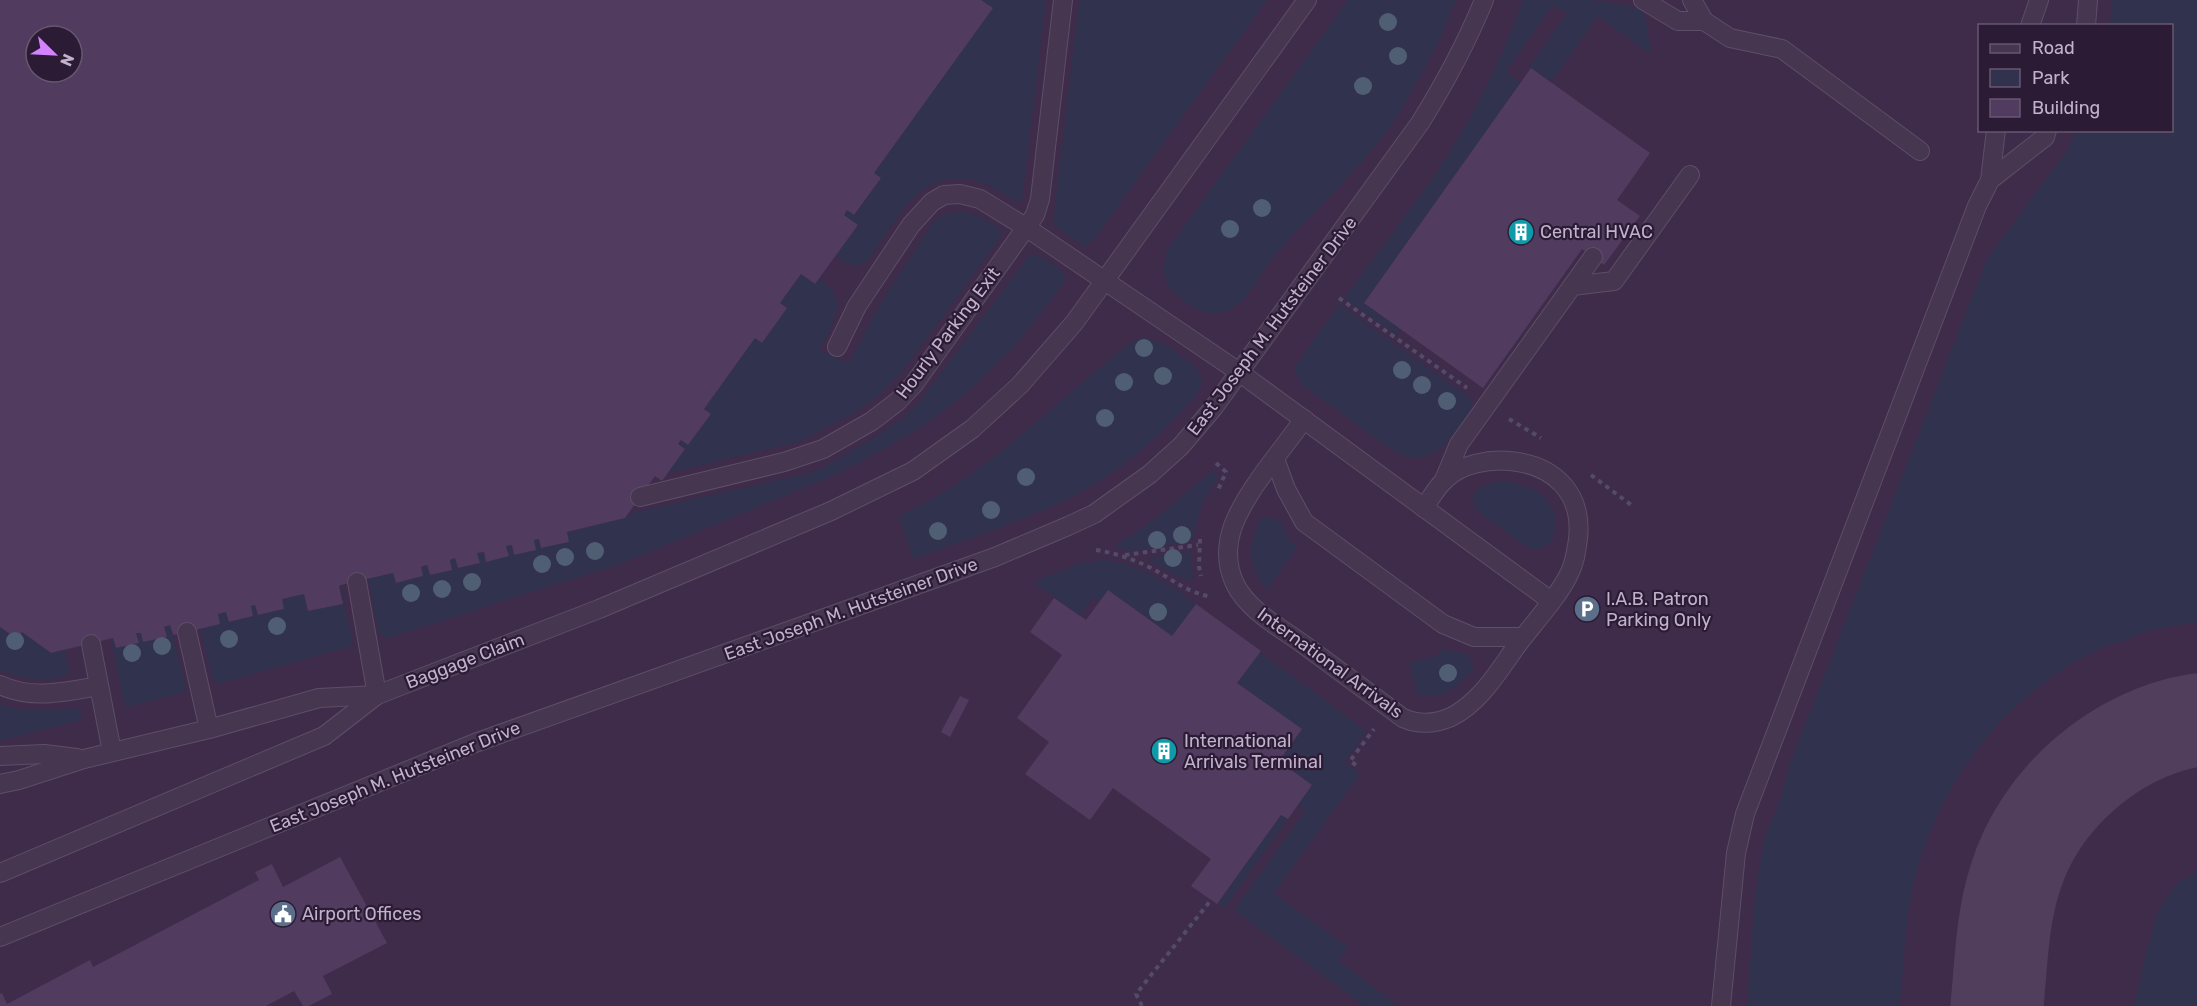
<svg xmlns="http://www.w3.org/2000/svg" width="2197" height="1006" font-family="Rubik,sans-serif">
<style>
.airport{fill:#3f2c4a;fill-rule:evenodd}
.green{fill:#31324e}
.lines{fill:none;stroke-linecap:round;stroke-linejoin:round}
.taxiway{stroke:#513d5c;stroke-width:93}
.building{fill:#513b5e;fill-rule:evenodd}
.lane-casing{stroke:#5e4e68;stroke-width:20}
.street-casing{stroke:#5e4e68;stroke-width:20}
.path{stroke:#524c69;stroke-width:4;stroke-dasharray:4.5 4.5;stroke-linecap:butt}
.lane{stroke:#463650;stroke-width:18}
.street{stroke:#463650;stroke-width:18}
.tree{fill:#505e74}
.labels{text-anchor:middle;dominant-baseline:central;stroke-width:4.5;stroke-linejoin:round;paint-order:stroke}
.poi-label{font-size:18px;fill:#c2b1cb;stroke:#2b1b35;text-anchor:start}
.street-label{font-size:18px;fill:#c2b1cb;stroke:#2b1b35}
</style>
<rect width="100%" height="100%" fill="#342140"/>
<path class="airport" d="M0 0H2197V1006H0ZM1980 26H2172V130H1980ZM36 36H72V72H36Z"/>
<g class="green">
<path d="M981 0H1046L1022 201 1015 202C1000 190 984 181 965 179 913 174 894 228 867 261L857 266 845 263 835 256 858 225 844 215 847 210 855 215 881 178 874 173 992 8Z"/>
<polygon points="1079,0 1267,0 1093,241 1084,247 1056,227 1053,223"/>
<path d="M1348 0H1456C1445 29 1432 55 1417 82 1408 98 1400 114 1389 129 1355 174 1313 212 1276 254 1261 271 1251 299 1230 310 1210 320 1192 308 1177 295 1162 283 1162 267 1167 250Z"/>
<path d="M1523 0H1593L1639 8 1644 10 1652 55 1598 16 1551 82 1529 67 1567 14 1553 5 1506 72 1521 83 1364 303 1401 329 1397 335 1344 298C1385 241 1431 186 1466 125 1489 85 1507 43 1523 0Z"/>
<path d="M2112 0H2197V622C2176 626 2154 627 2135 636 2132 637 2129 639 2127 640 2118 643 2109 644 2101 648 2010 692 1944 774 1917 870 1905 913 1904 961 1900 1006H1747L1755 896 1764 840 1781 798 1790 763 1987 259 2067 150 2075 131 2172 130V26L2110 25Z"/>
<path d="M960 211 982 217 1001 229 1002 236 902 372 877 397 854 413 799 442 667 473 685 450 678 444 681 440 688 445 711 414 704 409 801 274 815 284 819 279C824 283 830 286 833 291 845 309 828 334 820 350L849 363 879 305 932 224 942 215Z"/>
<path d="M1030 254C1042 255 1064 267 1066 279L1062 286 1014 347 966 394 920 428 865 460 826 479 617 565 388 638 379 634 368 579 393 573 396 583 423 576 421 567 427 565 430 575 451 570 450 560 455 558 458 568 479 563 477 553 484 552 486 561 509 556 506 546 512 545 514 554 534 540 539 539 541 548 568 542 567 532 625 518 628 514 809 473 820 469 855 449 902 419 919 402Z"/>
<path d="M1339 304 1469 397 1474 406C1455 433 1435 471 1396 453L1302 385 1294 368Z"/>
<path d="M1148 338C1165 342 1177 353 1191 363 1213 379 1196 397 1182 411 1147 449 1103 485 1055 505 1009 525 961 541 914 559L898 516C985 478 1055 401 1130 343L1137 339Z"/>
<polygon points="1212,471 1219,475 1202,504 1192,541 1130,552 1114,545 1147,525"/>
<path d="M1494 482C1573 478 1566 558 1531 548 1520 545 1509 534 1500 527 1489 520 1474 513 1472 499L1477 489Z"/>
<path d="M1262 517 1280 519 1290 541 1298 546 1267 590C1247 568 1247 542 1262 517Z"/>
<path d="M1191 550V563L1194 579C1181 582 1159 565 1147 559Z"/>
<path d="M1103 560C1136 562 1169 583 1196 604L1172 636 1108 590 1099 602 1093 598 1080 616 1033 582 1083 562Z"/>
<polygon points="341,585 353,646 218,684 213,680 200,628 218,614 226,612 229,622 253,616 251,606 255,605 258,615 284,609 282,599 304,594 309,611 342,604 339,586"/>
<polygon points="170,625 187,691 128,707 125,706 111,639 113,638 116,648 138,643 136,633 141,633 143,642 167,636 164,627"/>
<path d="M0 627 17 639 22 632 51 653 65 650 70 673C49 684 21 680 0 670Z"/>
<path d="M1441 649 1468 654 1474 668C1459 687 1443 702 1417 694L1409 663 1438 655Z"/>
<polygon points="1259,652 1367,731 1345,762 1360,774 1274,893 1348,947 1339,961 1399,1006 1364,1006 1234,910 1305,811 1297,805 1312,785 1279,761 1301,729 1237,683"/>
<polygon points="0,704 17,709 53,710 75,707 79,710 82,715 78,721 0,741"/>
<polygon points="1281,815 1288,819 1224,909 1217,904"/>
<polygon points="2197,871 2197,1006 2134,1006 2148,946 2159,908 2178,883"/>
</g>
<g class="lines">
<path class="taxiway" d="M1997 1006C2001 964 2002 919 2015 879 2039 799 2115 733 2197 720"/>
</g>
<g class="building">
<path d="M0 0H981L993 8 874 173 881 178 854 215 847 210 844 215 858 225 815 284 801 274 780 303 787 308 762 343 755 338 704 409 711 414 688 445 681 440 678 444 685 449 662 481 655 476 625 518 567 532 569 542 541 548 539 539 534 540 536 550 514 555 512 545 506 546 509 556 486 562 484 552 477 553 480 563 458 568 455 558 450 560 452 570 430 575 427 565 421 567 423 576 396 583 393 573 341 585 339 586 343 604 308 611 304 594 282 599 284 609 258 615 255 605 251 606 253 616 229 622 226 612 218 614 220 624 187 632 173 635 170 625 164 627 167 637 143 642 141 633H136L139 643 116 648 113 638 51 653 22 632 17 639 0 627ZM36 36H72V72H36Z"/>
<polygon points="1531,68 1650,153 1617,200 1640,216 1604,265 1582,249 1483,388 1364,303"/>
<polygon points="1108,590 1172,636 1196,604 1261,651 1237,683 1302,729 1279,761 1312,785 1288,819 1281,815 1217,904 1191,886 1211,859 1113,788 1090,820 1025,774 1049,742 1017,718 1062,655 1030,632 1054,598 1086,620"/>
<polygon points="960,696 969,700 950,737 941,732"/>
<polygon points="340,857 387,943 323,976 332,994 309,1006 303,1006 294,991 266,1006 0,1006 0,994 2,993 7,1004 90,960 93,967 259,880 255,872 272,864 283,887"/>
</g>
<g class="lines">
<defs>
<g id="lane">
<polyline points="1643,0 1678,21 1704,21"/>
<polyline points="1692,0 1704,21 1730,38 1782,49 1920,151"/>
<polyline points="2030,26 2039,0"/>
<polyline points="2086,26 2088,0"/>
<polyline points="1990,180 2045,137 2047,130"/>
<polyline points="1572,286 1614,281 1690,175"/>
<polyline points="837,347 857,306 911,225 932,202 944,195 960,194 980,199 1027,228 1105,281"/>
<polyline points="1239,372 1551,601"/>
<path d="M1304 419C1281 452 1247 489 1233 526 1226 546 1226 565 1235 584 1249 612 1283 629 1307 647 1339 671 1371 694 1403 718 1419 725 1435 724 1451 717 1481 702 1499 670 1518 644 1533 624 1559 596 1569 574 1575 563 1576 552 1578 539 1583 494 1555 465 1510 461 1489 459 1461 464 1446 479 1437 486 1431 498 1424 508"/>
<polyline points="1275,459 1286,489 1304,522 1443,624 1474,637 1523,637"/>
<polyline points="1444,480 1459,444 1593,257"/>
<polyline points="640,497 784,462 823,449 872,421 898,401 914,384 1035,215 1040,199 1063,0"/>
<polyline points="357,582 377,695"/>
<polyline points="187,632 209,729"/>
<polyline points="91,644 112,752"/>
<path d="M0 685C33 700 64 692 99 686"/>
<polyline points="1721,1006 1736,853 1745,814 1977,206 1990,180 1996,130"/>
</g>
<g id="street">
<polyline points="1105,281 1239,372"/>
<polyline points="0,756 44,754 77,758"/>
<polyline points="0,784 19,780 84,759 209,729 319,698 377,695 599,609 831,511 913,471 972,429 1020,385 1074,323 1307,0"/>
<polyline points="0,873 324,736 377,695"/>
<path d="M0 937 475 743 995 557 1068 526 1094 514 1150 474 1181 446 1214 407 1420 123C1445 83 1466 44 1484 0"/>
</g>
</defs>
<use href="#lane" class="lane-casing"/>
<use href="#street" class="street-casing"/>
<g class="path">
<polyline points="1339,298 1467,388"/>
<polyline points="1509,419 1541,438"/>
<polyline points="1216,463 1226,472 1218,490"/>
<polyline points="1591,475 1634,507"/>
<polyline points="1200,539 1199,567 1201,576"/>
<path d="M1096 550C1115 553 1133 559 1151 568 1174 580 1184 591 1211 597"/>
<polyline points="1125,555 1198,545"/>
<polyline points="1356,765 1350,761 1374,729"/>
<polyline points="1142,1006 1136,994 1211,900"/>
</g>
<use href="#lane" class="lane"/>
<use href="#street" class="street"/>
</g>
<g class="tree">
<circle cx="1388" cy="22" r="9"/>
<circle cx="1398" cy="56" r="9"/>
<circle cx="1363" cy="86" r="9"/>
<circle cx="1262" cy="208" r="9"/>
<circle cx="1230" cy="229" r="9"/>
<circle cx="1144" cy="348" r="9"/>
<circle cx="1402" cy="370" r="9"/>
<circle cx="1163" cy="376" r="9"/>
<circle cx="1124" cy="382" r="9"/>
<circle cx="1422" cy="385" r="9"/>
<circle cx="1447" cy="401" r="9"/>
<circle cx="1105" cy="418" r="9"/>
<circle cx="1026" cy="477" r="9"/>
<circle cx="991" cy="510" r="9"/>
<circle cx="938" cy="531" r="9"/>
<circle cx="1182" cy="535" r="9"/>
<circle cx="1157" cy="540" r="9"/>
<circle cx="595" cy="551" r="9"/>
<circle cx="565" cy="557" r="9"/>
<circle cx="1173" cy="558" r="9"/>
<circle cx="542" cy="564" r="9"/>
<circle cx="472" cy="582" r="9"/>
<circle cx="442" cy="589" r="9"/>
<circle cx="411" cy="593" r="9"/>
<circle cx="1158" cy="612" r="9"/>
<circle cx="277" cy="626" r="9"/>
<circle cx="229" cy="639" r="9"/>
<circle cx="15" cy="641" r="9"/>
<circle cx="162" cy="646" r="9"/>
<circle cx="132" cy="653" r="9"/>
<circle cx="1448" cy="673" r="9"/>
</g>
<defs>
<symbol id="building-disc" viewBox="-11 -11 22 22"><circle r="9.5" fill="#0f9aa8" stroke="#2b1b35"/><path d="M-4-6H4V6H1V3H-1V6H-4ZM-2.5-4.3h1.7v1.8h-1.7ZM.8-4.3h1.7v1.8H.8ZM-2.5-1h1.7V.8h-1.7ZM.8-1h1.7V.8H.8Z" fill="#fff"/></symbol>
<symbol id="parking-disc" viewBox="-11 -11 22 22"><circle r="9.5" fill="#5c6f8a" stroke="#2b1b35"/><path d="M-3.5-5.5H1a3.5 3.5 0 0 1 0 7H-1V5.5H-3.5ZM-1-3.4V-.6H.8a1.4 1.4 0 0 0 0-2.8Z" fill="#fff"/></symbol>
<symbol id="civic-disc" viewBox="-11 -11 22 22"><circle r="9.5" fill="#5c6f8a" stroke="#2b1b35"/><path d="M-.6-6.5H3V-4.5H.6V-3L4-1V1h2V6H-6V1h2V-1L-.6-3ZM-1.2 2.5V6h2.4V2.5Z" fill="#fff"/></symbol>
</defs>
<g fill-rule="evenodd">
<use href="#building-disc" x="1506" y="217" width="30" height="30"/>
<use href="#parking-disc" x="1572" y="594" width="30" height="30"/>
<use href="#building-disc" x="1149" y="736" width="30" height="30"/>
<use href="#civic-disc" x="268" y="899" width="30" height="30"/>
</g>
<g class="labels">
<g class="poi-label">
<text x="1540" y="232">Central HVAC</text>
<text x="1606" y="599">I.A.B. Patron<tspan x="1606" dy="21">Parking Only</tspan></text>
<text x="1184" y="741">International<tspan x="1184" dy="21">Arrivals Terminal</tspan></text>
<text x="302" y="914">Airport Offices</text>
</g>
<g class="street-label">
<text transform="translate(1272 326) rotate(-53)">East Joseph M. Hutsteiner Drive</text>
<text transform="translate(948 333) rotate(-53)">Hourly Parking Exit</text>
<text transform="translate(851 609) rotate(-20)">East Joseph M. Hutsteiner Drive</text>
<text transform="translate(465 661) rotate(-21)">Baggage Claim</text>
<text transform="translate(1330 663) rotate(36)">International Arrivals</text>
<text transform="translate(395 777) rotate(-22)">East Joseph M. Hutsteiner Drive</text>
</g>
</g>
<rect x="1978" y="24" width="195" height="108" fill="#2b1b35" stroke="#675771" stroke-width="1.5"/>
<rect x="1990" y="44" width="30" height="9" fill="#463650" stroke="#675771" stroke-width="1.5"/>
<text x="2032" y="54" font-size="18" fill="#c2b1cb">Road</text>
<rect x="1990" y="69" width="30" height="18" fill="#31324e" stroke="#675771" stroke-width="1.5"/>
<text x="2032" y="84" font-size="18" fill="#c2b1cb">Park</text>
<rect x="1990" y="99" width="30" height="18" fill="#513b5e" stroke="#675771" stroke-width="1.5"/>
<text x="2032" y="114" font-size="18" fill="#c2b1cb">Building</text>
<g transform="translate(54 54) rotate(114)"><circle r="28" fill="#2b1b35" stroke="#675771" stroke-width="1.5"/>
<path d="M0-4.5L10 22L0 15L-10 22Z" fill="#d582ff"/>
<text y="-9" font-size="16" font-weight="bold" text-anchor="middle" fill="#c2b1cb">N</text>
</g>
</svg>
